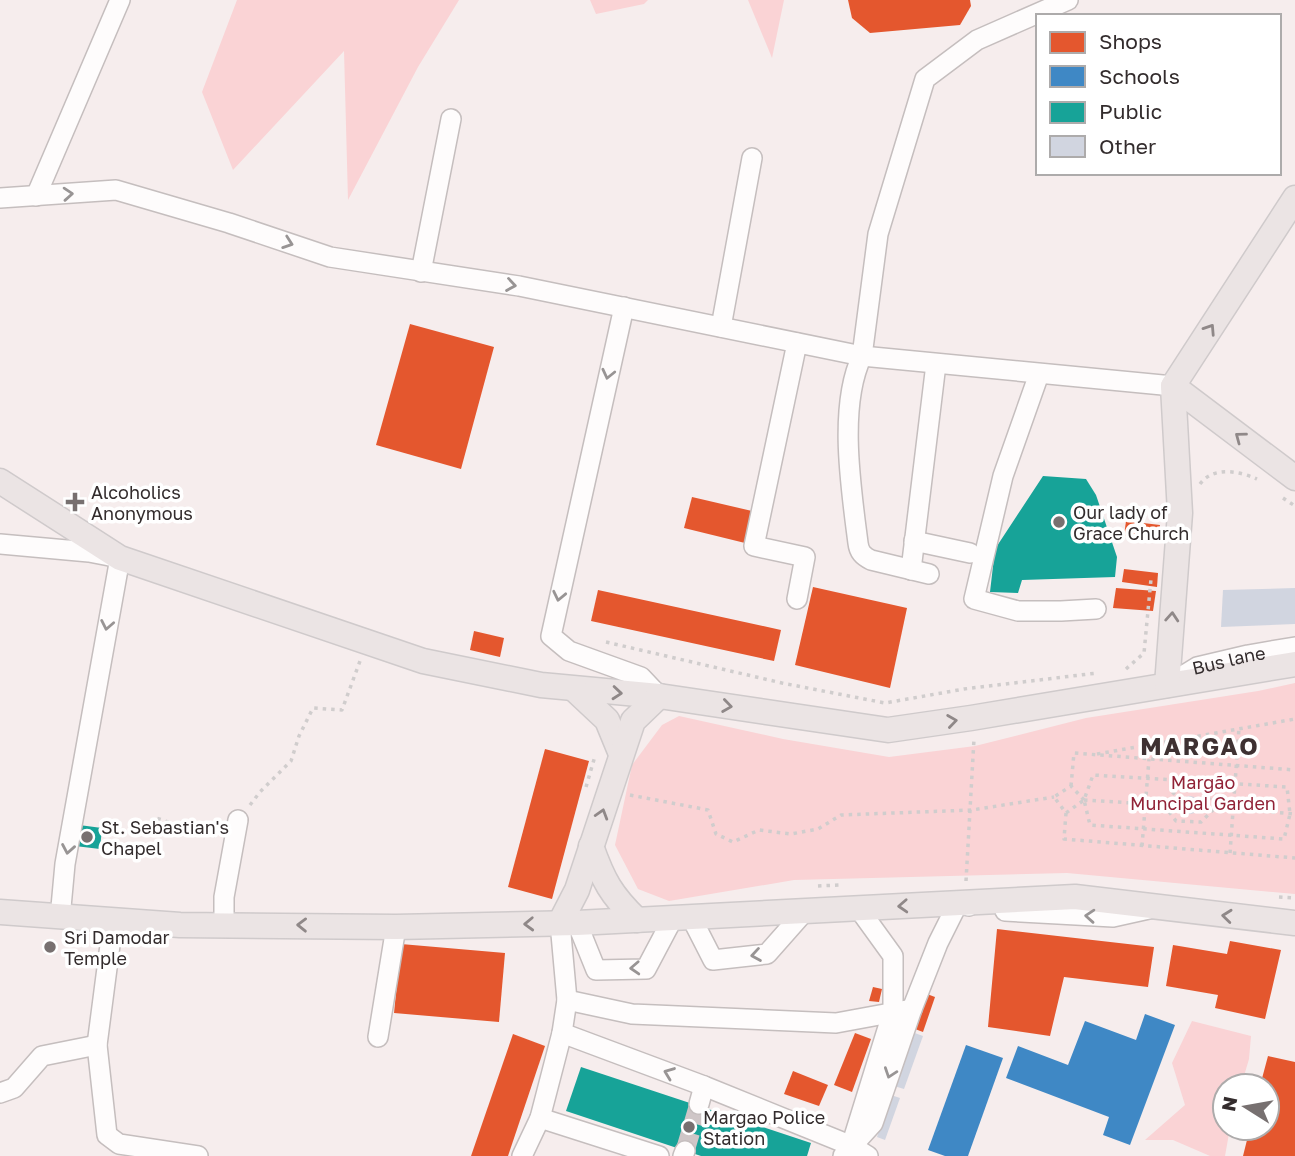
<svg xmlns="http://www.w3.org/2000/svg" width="1295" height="1156" font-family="'Golos Text',sans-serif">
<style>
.green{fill:#fad3d5}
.shops{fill:#e4572e}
.schools{fill:#3f88c5}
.public{fill:#17a398}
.building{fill:#d1d5e0}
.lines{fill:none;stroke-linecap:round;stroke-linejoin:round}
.minor-tunnel{stroke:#cfc6c7;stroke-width:19;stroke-dasharray:19 10;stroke-linecap:butt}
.minor-casing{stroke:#c5bebe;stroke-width:22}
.major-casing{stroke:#cfcacb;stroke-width:27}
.path{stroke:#d0cdcd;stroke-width:3.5;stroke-dasharray:3.5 5;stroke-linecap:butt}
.minor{stroke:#fefcfc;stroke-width:19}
.major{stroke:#ebe4e4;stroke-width:24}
.oneway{stroke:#989494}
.oneway2{stroke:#8f8888}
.poi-dot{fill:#777070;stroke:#fff;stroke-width:2.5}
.labels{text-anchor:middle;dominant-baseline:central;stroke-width:7;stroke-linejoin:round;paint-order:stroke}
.poi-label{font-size:18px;fill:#332c2d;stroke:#fff;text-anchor:start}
.street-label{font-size:18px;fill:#332c2d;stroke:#fff}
.park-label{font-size:18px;fill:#912337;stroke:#fff}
.district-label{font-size:24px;font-weight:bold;letter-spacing:2px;fill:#3e3132;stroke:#fff}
</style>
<rect width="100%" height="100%" fill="#f6eded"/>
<g class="green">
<polygon points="237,0 459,0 418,67 348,200 344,51 233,170 202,92"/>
<polygon points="590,0 648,0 644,4 596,14"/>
<polygon points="748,0 784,0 772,58"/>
<polygon points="1295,683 1295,894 1067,873 794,880 669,901 638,889 615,845 632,765 662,725 679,716 783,739 889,757 975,746 1086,718 1258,691"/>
<polygon points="1192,1021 1251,1036 1249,1059 1241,1086 1225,1086 1225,1128 1230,1128 1225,1156 1210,1156 1173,1140 1145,1140 1185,1105 1172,1063"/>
</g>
<g class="shops">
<polygon points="848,0 970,0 971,6 960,25 870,33 852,18"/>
<polygon points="410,324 494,347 461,469 376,445"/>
<polygon points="692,497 752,511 745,543 684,528"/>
<polygon points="1126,521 1160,525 1158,538 1124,536"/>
<polygon points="1124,569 1158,573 1157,587 1122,582"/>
<polygon points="813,587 907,608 890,688 795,665"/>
<polygon points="1116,588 1156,591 1153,611 1113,608"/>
<polygon points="598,590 781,630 774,661 591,621"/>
<polygon points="474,631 504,638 500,657 470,650"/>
<polygon points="545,749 589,761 552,899 508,887"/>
<polygon points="997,929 1154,947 1148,987 1064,977 1050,1036 988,1027"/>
<polygon points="1230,941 1281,950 1265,1019 1215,1008 1218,995 1166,986 1173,945 1227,954"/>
<polygon points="401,944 505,953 499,1022 394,1013"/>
<polygon points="873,987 882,989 879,1002 869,1001"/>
<polygon points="927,994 935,997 923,1032 915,1029"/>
<polygon points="855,1033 871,1039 852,1092 834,1085"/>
<polygon points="513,1034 545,1046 508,1156 471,1156"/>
<polygon points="1268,1056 1295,1062 1295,1156 1243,1156 1250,1128 1267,1128 1267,1086 1260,1086"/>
<polygon points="793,1071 828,1085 819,1106 784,1094"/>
</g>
<g class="schools">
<polygon points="1145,1014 1175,1025 1130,1145 1103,1135 1109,1117 1006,1078 1018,1046 1068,1065 1085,1021 1136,1040"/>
<polygon points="966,1045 1003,1058 968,1156 945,1156 928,1150"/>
</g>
<g class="public">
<polygon points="1043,476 1086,479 1096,495 1117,557 1115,577 1022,580 1018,593 990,592 995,549"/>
<polygon points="79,825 102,828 100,849 75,846"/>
<polygon points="581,1067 811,1143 807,1156 701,1156 566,1111"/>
</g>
<g class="building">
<polygon points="1295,588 1295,624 1221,627 1223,590"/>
<circle cx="1190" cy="805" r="9"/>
<polygon points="912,1032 923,1036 904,1089 894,1086"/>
<polygon points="891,1095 900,1098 885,1140 877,1137"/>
</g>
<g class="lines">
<polyline class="minor-tunnel" points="685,1151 699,1104"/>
<defs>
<g id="minor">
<polyline points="36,196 120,0"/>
<polyline points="0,198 116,190 229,223 330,257 519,286 862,356 1173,386"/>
<polyline points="421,272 451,119"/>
<polyline points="624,307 551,636 569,651 641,677 659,696"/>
<polyline points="721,327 752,158"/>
<polyline points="797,343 754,546 805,557 797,599"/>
<polyline points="1039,374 1003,476 974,599 1018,611 1061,611 1096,609"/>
<polyline points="914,541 970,553"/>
<polyline points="0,544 89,552 120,558 65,864 60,918"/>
<polyline points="911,570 936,364"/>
<path d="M929 574 871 560C863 556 859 552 858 543 851 488 838 406 862 356L878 234 925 79 977 40 1068 0"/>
<path id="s1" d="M1171 683 1197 667 1248 655 1295 647"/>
<polyline points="1005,911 1113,917 1149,909"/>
<polyline points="691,917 713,960 767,954 805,911"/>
<polyline points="113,922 97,1045 107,1135 119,1144 198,1156"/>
<polyline points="577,923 596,970 646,969 673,918"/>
<polyline points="224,925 224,897 238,820"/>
<polyline points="567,1000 632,1014 836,1023 912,1009"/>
<polyline points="562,1033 704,1086 852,1146 868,1156"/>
<polyline points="378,1037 396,927"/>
<polyline points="0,1093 14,1088 42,1056 97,1045"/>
<polyline points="699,1104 704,1086"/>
<polyline points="540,1118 659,1156"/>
<polyline points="852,1143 893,1011 893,956 859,909"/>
<polyline points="522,1156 540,1118 562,1033 567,1000 560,923"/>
<polyline points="683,1156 685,1151"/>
<polyline points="843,1156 873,1123 912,1009 938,943 958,903 969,906"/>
</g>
<g id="major">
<polyline points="1173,386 1295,478"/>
<polyline points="0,481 120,558 423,661 541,685 659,696 888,730 971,718 1295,664"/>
<polyline points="1167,685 1180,513 1173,386 1295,198"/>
<polyline points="575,690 607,720 621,754"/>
<path d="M591 846C603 880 611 895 637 920"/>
<polyline points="0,912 180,925 396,927 577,923 1075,897 1295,923"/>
<polyline points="560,923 577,890 633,721 659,696"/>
</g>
</defs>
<use href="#minor" class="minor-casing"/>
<use href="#major" class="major-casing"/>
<g class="path">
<path d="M1200 484C1213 466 1239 471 1257 479"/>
<polyline points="1283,498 1295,506"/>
<polyline points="606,642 782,683 885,703 964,689 1097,673"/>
<polyline points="1126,669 1144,653 1151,579"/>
<polyline points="1097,754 1295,719"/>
<polyline points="1071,786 1074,753 1295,770"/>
<polyline points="586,787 595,756"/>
<polyline points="630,795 708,810 716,834 733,842 759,830 791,834 818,829 841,815 972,810 1054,797"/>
<polyline points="1084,800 1071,786 1054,797 1066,813 1084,800 1093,775 1287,787 1290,814 1284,839 1090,825 1084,800"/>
<polyline points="1084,800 1164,805 1178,788 1202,790 1216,807 1295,814"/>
<polyline points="250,805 260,792 291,761 299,736 313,708 342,710 360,661"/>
<polyline points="1164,805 1176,821 1201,822 1216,807"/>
<polyline points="1066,813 1064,839 1295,858"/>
<path d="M144 828 156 818C176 824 195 833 215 836"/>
<polyline points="1142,846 1149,759"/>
<polyline points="1230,853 1239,728"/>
<polyline points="966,881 974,739"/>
<polyline points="818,886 839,885"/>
<polyline points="1279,897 1295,898"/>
</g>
<use href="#minor" class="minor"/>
<use href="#major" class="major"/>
</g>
<defs><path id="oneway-chevron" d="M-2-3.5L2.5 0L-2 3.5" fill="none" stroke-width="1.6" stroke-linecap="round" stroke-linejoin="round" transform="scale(1.75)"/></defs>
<g class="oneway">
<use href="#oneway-chevron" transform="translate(68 194) rotate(-4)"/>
<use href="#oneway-chevron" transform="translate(288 243) rotate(19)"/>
<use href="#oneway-chevron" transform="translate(511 285) rotate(9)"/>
<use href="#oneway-chevron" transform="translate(608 374) rotate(103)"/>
<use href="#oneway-chevron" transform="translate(559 596) rotate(102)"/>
<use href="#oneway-chevron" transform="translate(107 625) rotate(101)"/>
<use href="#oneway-chevron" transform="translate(68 849) rotate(100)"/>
<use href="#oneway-chevron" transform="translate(1090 916) rotate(-176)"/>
<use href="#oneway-chevron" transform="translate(756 955) rotate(171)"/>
<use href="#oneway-chevron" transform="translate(635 968) rotate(177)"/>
<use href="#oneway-chevron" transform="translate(669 1073) rotate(-159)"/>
<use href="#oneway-chevron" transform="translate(890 1073) rotate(109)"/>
</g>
<g class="oneway2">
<use href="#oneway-chevron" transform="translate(1210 329) rotate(-57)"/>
<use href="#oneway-chevron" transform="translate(1240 437) rotate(-143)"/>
<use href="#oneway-chevron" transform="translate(1172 617) rotate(-86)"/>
<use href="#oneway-chevron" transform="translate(617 693) rotate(5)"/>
<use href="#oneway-chevron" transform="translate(727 706) rotate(8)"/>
<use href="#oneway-chevron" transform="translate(952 721) rotate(-8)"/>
<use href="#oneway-chevron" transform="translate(602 814) rotate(-73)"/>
<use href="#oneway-chevron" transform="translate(903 906) rotate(177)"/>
<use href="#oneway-chevron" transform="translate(1227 916) rotate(-174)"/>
<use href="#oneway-chevron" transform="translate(529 924) rotate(178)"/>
<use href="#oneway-chevron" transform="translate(302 925) rotate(-179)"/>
</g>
<g class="poi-dot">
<path d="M71.5 491.5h7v7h7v7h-7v7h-7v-7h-7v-7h7z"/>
<circle cx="1059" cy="522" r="7"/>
<circle cx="87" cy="837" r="7"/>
<circle cx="50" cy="947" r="7"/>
<circle cx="689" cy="1127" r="7"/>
</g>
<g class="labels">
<g class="poi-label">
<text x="91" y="492">Alcoholics<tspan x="91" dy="21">Anonymous</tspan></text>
<text x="1073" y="512">Our lady of<tspan x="1073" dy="21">Grace Church</tspan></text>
<text x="101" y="827">St. Sebastian's<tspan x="101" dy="21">Chapel</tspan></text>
<text x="64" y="937">Sri Damodar<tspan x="64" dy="21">Temple</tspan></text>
<text x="703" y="1117">Margao Police<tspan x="703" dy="21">Station</tspan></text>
</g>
<g class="street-label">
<text stroke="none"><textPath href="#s1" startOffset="63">Bus lane</textPath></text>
</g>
<g class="park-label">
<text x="1203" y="782">Margão<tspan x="1203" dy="21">Muncipal Garden</tspan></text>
</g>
<g class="district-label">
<text x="1200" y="745">MARGAO</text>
</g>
</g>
<rect x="1036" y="14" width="245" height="161" fill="#ffffff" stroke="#adabab" stroke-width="2"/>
<rect x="1050" y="32" width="35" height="21" fill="#e4572e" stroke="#adabab" stroke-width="2"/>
<text x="1099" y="49" font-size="21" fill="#332c2d">Shops</text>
<rect x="1050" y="66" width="35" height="21" fill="#3f88c5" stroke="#adabab" stroke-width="2"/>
<text x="1099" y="84" font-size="21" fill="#332c2d">Schools</text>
<rect x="1050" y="102" width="35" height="21" fill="#17a398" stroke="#adabab" stroke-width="2"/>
<text x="1099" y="119" font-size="21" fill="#332c2d">Public</text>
<rect x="1050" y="136" width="35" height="21" fill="#d1d5e0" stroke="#adabab" stroke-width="2"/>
<text x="1099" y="154" font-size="21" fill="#332c2d">Other</text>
<g transform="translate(1246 1107) rotate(281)"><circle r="33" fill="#ffffff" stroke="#adabab" stroke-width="2"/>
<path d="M0-5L12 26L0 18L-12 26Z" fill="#777070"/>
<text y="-10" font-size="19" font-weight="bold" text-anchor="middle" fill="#332c2d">N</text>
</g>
</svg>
